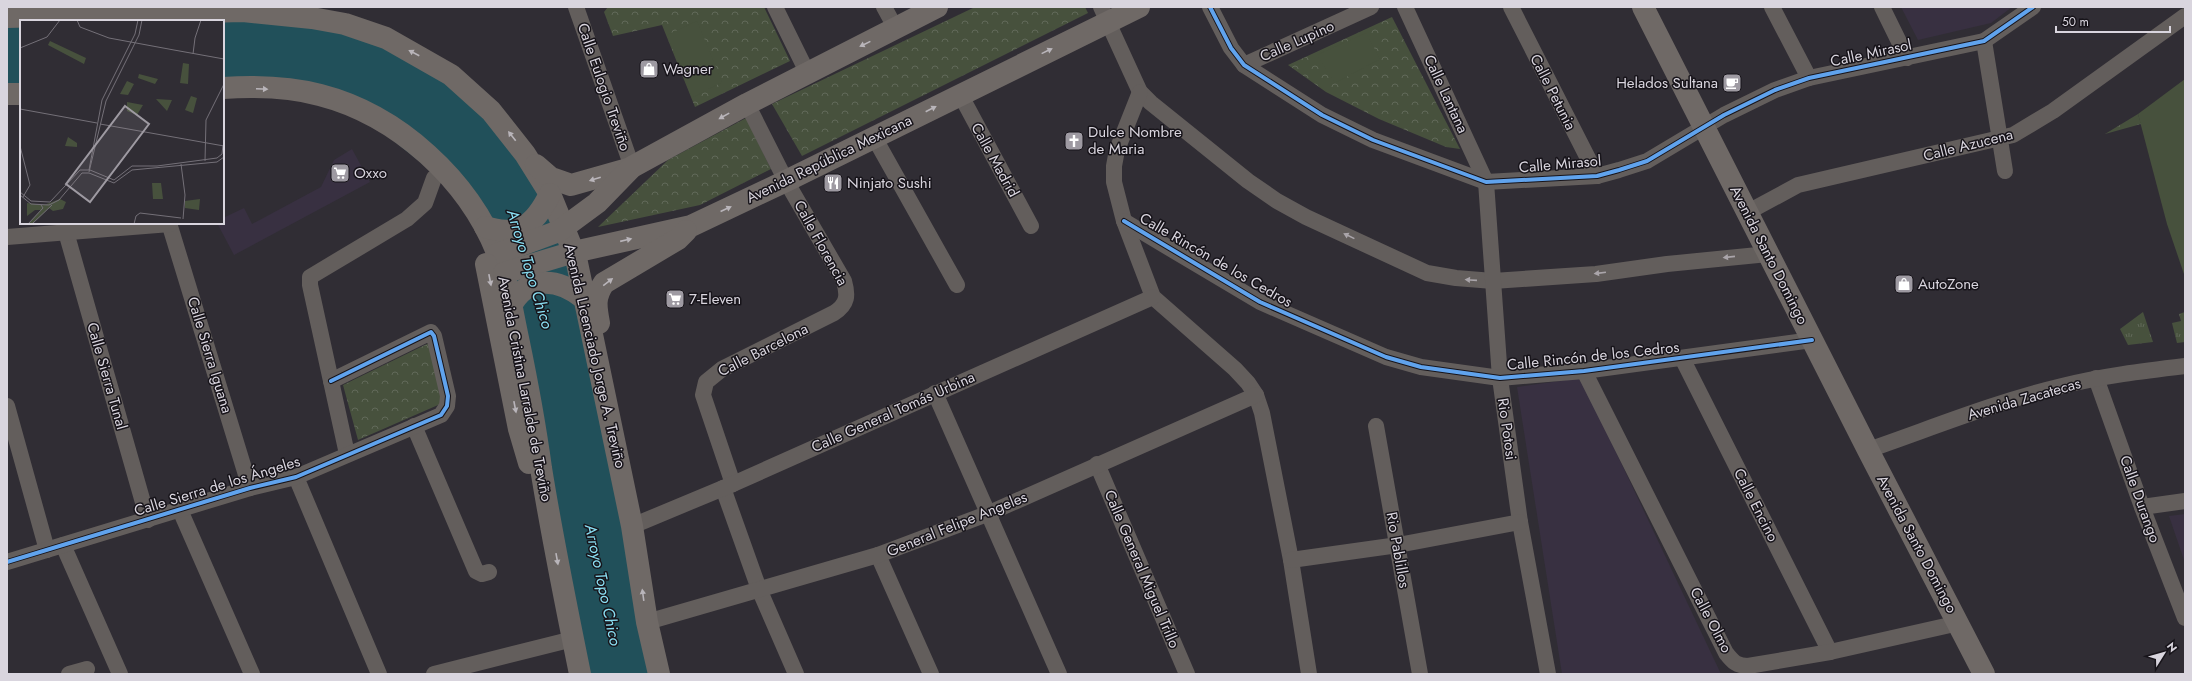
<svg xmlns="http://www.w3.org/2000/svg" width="2192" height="681" font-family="Jost,sans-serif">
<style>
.built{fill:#383041}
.grass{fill:url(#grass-tufts)}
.park{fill:url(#park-crowns)}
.garden{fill:#47513d}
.water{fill:#21505a}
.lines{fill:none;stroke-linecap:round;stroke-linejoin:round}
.minor{stroke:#635e5c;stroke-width:16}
.secondary{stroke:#6f6966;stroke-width:22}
.cycleway-casing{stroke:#17141a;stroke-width:6}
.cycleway{stroke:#60a3ed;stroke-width:4}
.oneway{fill:#b9b5ba}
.oneway2{fill:#aaa5aa}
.labels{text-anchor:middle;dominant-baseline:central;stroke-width:3;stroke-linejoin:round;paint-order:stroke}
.street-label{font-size:15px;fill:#d9d5de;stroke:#17141a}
.poi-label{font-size:15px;fill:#d9d5de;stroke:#17141a;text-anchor:start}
.water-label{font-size:16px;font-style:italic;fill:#8adff3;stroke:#17141a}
.inset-road{fill:none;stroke:#747078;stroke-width:1}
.view{fill:#9e9aa2;fill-opacity:0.15;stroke:#9e9aa2;stroke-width:2}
.inset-edge{fill:none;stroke:#d9d5de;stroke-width:2}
</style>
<defs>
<pattern id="grass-tufts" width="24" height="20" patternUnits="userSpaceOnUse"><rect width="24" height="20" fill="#47513d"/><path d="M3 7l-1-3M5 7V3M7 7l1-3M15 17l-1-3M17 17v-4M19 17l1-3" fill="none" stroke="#616959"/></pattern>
<pattern id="park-crowns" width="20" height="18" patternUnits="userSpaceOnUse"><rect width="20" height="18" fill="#47513d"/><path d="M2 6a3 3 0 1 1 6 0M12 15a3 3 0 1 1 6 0" fill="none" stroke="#616959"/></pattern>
</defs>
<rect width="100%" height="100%" fill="#302d34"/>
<g class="built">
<polygon points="1901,7 2012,7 1991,23 1918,40"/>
<polygon points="352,149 370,182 234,255 217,223 223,223 223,218 244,208 252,224 321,187 334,160"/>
<polygon points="1581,378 1721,674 1562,674 1517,387"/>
<polygon points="2185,514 2185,563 2169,516"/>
</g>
<g class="grass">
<polygon points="2138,114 2141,124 2105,134"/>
<polygon points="2143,312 2153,342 2128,345 2120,329"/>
<polygon points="2185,312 2185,342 2177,343 2172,323 2181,321 2179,314"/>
</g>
<g class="park">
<polygon points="608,7 764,7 790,61 695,107 662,25 613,36 604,12"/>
<polygon points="975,7 1085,7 1088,13 802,156 772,104"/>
<polygon points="1392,17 1460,149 1446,147 1379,119 1326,92 1288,65"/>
<polygon points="746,118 771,169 700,205 598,227 668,160"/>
<polygon points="431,342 445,402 358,440 343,385"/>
</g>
<g class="garden">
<polygon points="697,21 722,82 692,98 667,35"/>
<polygon points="1366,33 1380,59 1335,83 1317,55"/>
<polygon points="2185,79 2185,277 2167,224 2138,114"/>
</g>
<polygon class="water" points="243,11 386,38 479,99 565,227 659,674 580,674 511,306 468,200 346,103 223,88 223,21 21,21 21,94 7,94 7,17"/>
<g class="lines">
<g class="minor">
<polyline points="576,7 632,167"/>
<polyline points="775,7 807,72"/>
<polyline points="884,7 896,29"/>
<polyline points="1101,7 1140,92 1151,103 1248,181 1277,201 1306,217 1427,273 1456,278 1493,281 1596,274 1667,264 1768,254"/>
<polyline points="1210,7 1231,48 1244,65 1322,115 1373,140 1486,182 1597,176 1619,170 1647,161 1724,115 1775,90 1809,78 1984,41 2033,7"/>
<polyline points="1405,7 1486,182 1500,378 1520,522 1548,674"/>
<polyline points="1511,7 1597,176"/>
<polyline points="1772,7 1809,78"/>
<polyline points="1882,7 1907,58"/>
<polyline points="1984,41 2005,171"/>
<polyline points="1244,65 1371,7"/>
<polyline points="1140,92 1117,150 1114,166 1114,182 1124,221 1153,297 1235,369 1248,383 1256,395 1262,413 1291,560 1309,674"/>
<polyline points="960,94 1031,226"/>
<polyline points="874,137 957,285"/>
<polyline points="1748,212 1798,185 2013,135 2053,111 2185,16"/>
<polyline points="1124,221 1260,302 1386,357 1421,367 1500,378 1584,371 1812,340"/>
<polyline points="169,223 250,488"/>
<polyline points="66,232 148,520"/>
<polyline points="7,237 170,224"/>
<polyline points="1682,358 1830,652"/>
<path d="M1584 371 1726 653C1733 662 1737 666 1748 666L1830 652 1959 623"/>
<polyline points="2096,378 2142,507 2185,618"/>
<polyline points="935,393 1059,674"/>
<polyline points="7,406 47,550"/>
<polyline points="414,426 476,571 482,574 489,572"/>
<polyline points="1376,426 1420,674"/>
<path d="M1868 450C1932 428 1995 402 2062 386 2102 376 2143 371 2185 366"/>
<polyline points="347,454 310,285 310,277 407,219 425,203 434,178"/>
<polyline points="1097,464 1187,674"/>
<polyline points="296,477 379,674"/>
<path d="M733 484 703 395 706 382 722 369 834 313C848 304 848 295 844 281L786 181 747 104"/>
<polyline points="723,488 759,589 796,674"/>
<polyline points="2142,507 2185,501"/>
<polyline points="180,510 252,674"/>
<polyline points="632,526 733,484 1153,297"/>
<polyline points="63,545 120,674"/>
<polyline points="878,555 931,674"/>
<polyline points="1291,560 1398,545 1520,522"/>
<polyline points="7,562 250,488 296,477 441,415 447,406 448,396 434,336 431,332 331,381"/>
<polyline points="647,622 878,555 987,514 1256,395"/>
<polyline points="69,674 87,669"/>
<polyline points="434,674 573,639"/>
</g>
<g class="secondary">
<polyline points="1643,7 1868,450 1984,674"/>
<polyline points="7,17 243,11 312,18 345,24 386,38 451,75 491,111 525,154 550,194 576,258 632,526 647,622 659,674"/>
<path d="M223 88C254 86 290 87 320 95 398 115 469 180 498 255 508 282 512 310 518 338 527 381 535 424 541 468 552 537 566 605 580 674"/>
<polyline points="7,94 21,94"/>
<polyline points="536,165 551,178 571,185 631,168"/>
<path d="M485 227C520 238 535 224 550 194"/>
<polyline points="497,254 559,231 597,203 632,167 747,104 937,7"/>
<polyline points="486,264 519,429 529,463"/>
<polyline points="504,273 574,252 691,226 786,181 1139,7"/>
<path d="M511 306C528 274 559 279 583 298"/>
<path d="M599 323C596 307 594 297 604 283L678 239 686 231"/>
</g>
<defs>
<g id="cycleway">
<polyline points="1210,7 1231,48 1244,65 1322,115 1373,140 1486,182 1597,176 1619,170 1647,161 1724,115 1775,90 1809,78 1984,41 2033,7"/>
<polyline points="1124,221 1260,302 1386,357 1421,367 1500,378 1584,371 1812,340"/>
<polyline points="7,562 250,488 296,477 441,415 447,406 448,396 434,336 431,332 331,381"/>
</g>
</defs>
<use href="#cycleway" class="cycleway-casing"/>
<use href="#cycleway" class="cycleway"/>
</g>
<defs><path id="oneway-solid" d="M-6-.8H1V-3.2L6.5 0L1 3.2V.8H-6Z"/></defs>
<g class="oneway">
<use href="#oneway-solid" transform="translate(865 44) rotate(154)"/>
<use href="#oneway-solid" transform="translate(1047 51) rotate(-26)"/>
<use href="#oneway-solid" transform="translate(414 53) rotate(-152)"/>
<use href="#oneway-solid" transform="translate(262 89) rotate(2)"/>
<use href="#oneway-solid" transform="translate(931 109) rotate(-27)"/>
<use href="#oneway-solid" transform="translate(724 116) rotate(151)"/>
<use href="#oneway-solid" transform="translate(512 136) rotate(-128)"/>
<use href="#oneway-solid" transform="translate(595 179) rotate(163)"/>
<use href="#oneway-solid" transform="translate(726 209) rotate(-25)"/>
<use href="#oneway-solid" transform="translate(626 240) rotate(-13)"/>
<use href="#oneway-solid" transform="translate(490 280) rotate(79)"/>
<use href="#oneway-solid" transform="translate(608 282) rotate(-37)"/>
<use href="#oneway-solid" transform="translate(515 407) rotate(79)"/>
<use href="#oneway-solid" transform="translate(557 559) rotate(80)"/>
<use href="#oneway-solid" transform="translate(643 595) rotate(-98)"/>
</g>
<g class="oneway2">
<use href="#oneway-solid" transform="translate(1349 236) rotate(-154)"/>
<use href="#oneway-solid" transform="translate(1729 257) rotate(174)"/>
<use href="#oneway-solid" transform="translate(1600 273) rotate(173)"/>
<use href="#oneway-solid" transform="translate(1471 280) rotate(-176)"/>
</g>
<defs>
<symbol id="shop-square" viewBox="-11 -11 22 22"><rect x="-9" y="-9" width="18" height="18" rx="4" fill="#9e9aa2" stroke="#17141a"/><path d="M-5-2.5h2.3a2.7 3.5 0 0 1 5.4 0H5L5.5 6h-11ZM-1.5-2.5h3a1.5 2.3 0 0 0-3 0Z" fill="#fff"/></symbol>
<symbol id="cafe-square" viewBox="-11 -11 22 22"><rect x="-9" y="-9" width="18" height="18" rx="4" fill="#9e9aa2" stroke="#17141a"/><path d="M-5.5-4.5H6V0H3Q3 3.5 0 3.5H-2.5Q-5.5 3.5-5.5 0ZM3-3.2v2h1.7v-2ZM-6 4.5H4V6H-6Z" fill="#fff"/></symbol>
<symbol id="church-square" viewBox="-11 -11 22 22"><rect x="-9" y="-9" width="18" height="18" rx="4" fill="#9e9aa2" stroke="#17141a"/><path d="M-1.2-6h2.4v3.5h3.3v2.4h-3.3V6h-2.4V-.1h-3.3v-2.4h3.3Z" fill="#fff"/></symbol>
<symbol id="supermarket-square" viewBox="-11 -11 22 22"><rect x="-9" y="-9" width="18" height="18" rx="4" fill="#9e9aa2" stroke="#17141a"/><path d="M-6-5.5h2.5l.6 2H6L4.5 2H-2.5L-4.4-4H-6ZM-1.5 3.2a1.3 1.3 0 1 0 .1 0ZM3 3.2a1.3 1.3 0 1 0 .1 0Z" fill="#fff"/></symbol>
<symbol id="restaurant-square" viewBox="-11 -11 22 22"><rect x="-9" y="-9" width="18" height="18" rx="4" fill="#9e9aa2" stroke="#17141a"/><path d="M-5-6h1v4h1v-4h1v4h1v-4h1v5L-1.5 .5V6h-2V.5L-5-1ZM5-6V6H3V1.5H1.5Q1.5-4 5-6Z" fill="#fff"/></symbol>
</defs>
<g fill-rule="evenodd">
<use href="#shop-square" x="638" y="58" width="22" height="22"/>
<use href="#cafe-square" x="1721" y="72" width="22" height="22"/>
<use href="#church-square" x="1063" y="130" width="22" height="22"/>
<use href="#supermarket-square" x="329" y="162" width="22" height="22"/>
<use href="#restaurant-square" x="822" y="172" width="22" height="22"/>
<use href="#shop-square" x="1893" y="273" width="22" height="22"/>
<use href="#supermarket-square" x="664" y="288" width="22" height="22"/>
</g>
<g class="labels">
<g class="street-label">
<text transform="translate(1297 41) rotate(-24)">Calle Lupino</text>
<text transform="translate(1871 53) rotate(-12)">Calle Mirasol</text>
<text transform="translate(604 87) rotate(71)">Calle Eulogio Treviño</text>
<text transform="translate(1553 92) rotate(63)">Calle Petunia</text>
<text transform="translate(1446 94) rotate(65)">Calle Lantana</text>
<text transform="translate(1968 145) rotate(-14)">Calle Azucena</text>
<text transform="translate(829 159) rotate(-26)">Avenida República Mexicana</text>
<text transform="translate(995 160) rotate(61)">Calle Madrid</text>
<text transform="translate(1560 164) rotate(-5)">Calle Mirasol</text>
<text transform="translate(821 243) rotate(61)">Calle Florencia</text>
<text transform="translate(1769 255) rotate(63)">Avenida Santo Domingo</text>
<text transform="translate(1216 260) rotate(30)">Calle Rincón de los Cedros</text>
<text transform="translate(763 350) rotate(-27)">Calle Barcelona</text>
<text transform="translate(210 355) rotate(73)">Calle Sierra Iguana</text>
<text transform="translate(595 356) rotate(77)">Avenida Licenciado Jorge A. Treviño</text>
<text transform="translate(1593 356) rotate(-6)">Calle Rincón de los Cedros</text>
<text transform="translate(107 376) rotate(74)">Calle Sierra Tunal</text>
<text transform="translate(525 389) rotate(79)">Avenida Cristina Larralde de Treviño</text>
<text transform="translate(2024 399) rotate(-16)">Avenida Zacatecas</text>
<text transform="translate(893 412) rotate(-24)">Calle General Tomás Urbina</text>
<text transform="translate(1507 429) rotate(82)">Rio Potosi</text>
<text transform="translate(217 486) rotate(-17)">Calle Sierra de los Ángeles</text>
<text transform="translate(2140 499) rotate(70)">Calle Durango</text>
<text transform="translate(1756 505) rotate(63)">Calle Encino</text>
<text transform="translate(957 524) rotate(-22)">General Felipe Angeles</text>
<text transform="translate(1917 544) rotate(62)">Avenida Santo Domingo</text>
<text transform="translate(1398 550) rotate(80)">Rio Pablillos</text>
<text transform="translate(1142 569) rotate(67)">Calle General Miguel Trillo</text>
<text transform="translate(1711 620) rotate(62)">Calle Olmo</text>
</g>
<g class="poi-label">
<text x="663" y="69">Wagner</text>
<text x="1718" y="83" text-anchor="end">Helados Sultana</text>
<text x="1088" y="132">Dulce Nombre<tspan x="1088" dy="17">de Maria</tspan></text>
<text x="354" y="173">Oxxo</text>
<text x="847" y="183">Ninjato Sushi</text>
<text x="1918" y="284">AutoZone</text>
<text x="689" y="299">7-Eleven</text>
</g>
<g class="water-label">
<text transform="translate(530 269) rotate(73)">Arroyo Topo Chico</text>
<text transform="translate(603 585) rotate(78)">Arroyo Topo Chico</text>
</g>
</g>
<g transform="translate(20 20)">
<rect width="204" height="204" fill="#302d34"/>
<path d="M30 21 66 38 64 44 28 25ZM163 43 169 44 168 64 160 63ZM119 54 138 59 135 64 118 58ZM107 61 114 64 108 75 100 74ZM171 76 177 78 173 93 165 90ZM136 79 152 80 147 91ZM48 117 57 123V127L45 126ZM132 163H141L143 179H133ZM40 179 46 182 43 189 33 191 29 188 12 204H8L21 190H15L7 196V183L24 185ZM180 179 179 190 165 188V181Z" fill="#47513d"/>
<path d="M107 82 123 85 117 95 107 91Z" fill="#47513d"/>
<path class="inset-road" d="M57 0 60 7 89 18 154 30M0 28 27 17 40 0M154 30 204 39M173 34 175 18 181 0M0 89 77 103M80 104 204 126M0 126 10 165 3 177M185 141 186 100 204 64M161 144 165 175 163 199M69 150 82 80 115 14 118 0M69 152 86 81 119 15 122 0M0 172 11 181 30 182 60 150H70L94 160 112 146H137L197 138 202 134 203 125M0 175 11 184 29 185 39 180 62 153H69L94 163 112 150 197 142 204 137M8 204 23 188 21 185M12 204 32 185M114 204 116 196 120 193 161 198"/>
<path class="view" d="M105 86 129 104 70 182 46 164Z"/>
<rect width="204" height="204" class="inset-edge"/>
</g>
<rect width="2192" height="681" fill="none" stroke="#d9d5de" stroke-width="16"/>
<g transform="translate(2164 653) rotate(53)" stroke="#17141a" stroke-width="3" paint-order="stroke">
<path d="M0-3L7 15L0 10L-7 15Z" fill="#d9d5de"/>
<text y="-6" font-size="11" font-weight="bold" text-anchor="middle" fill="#d9d5de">N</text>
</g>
<path d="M2056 26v6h114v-6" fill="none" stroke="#d9d5de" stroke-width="2"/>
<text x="2062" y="26" font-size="12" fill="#d9d5de" stroke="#17141a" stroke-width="3" paint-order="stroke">50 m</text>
</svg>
